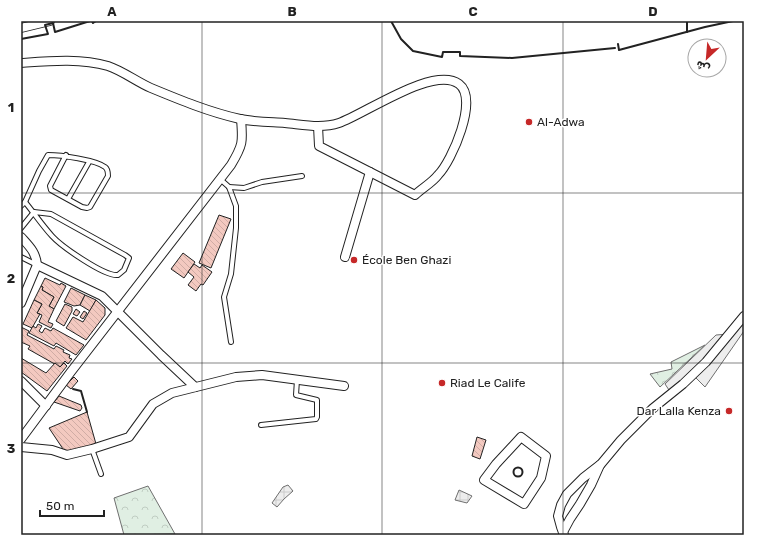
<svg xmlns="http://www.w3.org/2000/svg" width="765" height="556" font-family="Rubik,'Noto Naskh Arabic',sans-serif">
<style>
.park{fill:url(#park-crowns);stroke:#6f6f6f}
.parking{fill:#ededed;stroke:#6f6f6f}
.plaza{fill:url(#plaza-grid);stroke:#6f6f6f}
.building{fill:url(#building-back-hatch);stroke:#222}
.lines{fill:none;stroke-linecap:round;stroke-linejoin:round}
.lane-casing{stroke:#222;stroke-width:6}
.street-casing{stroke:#222;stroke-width:10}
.lane{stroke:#fff;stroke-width:4}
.street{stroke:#fff;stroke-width:8}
.wall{stroke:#222;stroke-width:2}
.grid{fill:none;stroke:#222;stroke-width:1;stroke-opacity:0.55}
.poi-dot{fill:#c62828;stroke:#fff;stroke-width:1.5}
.labels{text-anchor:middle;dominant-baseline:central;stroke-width:3;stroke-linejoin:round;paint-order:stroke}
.poi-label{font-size:12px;fill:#222;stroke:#fff;text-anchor:start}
.neatline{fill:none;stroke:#222;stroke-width:1.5}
.grid-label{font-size:13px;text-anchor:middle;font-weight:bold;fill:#222}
</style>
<defs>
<pattern id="park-crowns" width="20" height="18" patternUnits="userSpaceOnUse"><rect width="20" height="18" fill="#e0efe3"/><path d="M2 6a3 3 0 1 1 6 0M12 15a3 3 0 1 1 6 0" fill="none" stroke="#c0cdc2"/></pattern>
<pattern id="plaza-grid" width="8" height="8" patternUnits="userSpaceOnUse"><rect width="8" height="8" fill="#ededed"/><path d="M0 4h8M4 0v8" fill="none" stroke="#cbcbcb"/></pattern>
<pattern id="building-back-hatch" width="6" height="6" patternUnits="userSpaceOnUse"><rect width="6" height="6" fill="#f3c9c0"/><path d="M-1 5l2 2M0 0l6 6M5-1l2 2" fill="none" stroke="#d0aca5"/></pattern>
</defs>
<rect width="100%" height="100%" fill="#fff"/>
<g class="park">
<polygon points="705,345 660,387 650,374 672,369 671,362"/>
<polygon points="148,486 175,534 124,535 114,498"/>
</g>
<polygon class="parking" points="744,316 744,331 705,387 693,375 671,393 665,384 716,335 729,334"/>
<g class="plaza">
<polygon points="288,485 293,491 284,499 277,507 272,503 283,487"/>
<polygon points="459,490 472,496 467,503 455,500"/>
</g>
<g class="building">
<polygon points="219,215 231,219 211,268 199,263"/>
<polygon points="183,253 195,262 184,278 171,269"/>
<polygon points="194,264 200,268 202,265 212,272 203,285 201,284 196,291 188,285 194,277 188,272"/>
<polygon points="45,278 60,285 61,283 66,286 54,309 49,306 54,297 42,290 43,287 41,286"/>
<polygon points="41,286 43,287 42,290 54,297 49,306 54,309 48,322 53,324 51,328 39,322 42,315 37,313 42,304 34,300"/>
<polygon points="71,288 85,295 80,305 74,306 64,302"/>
<polygon points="85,295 96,300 90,311 80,305"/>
<polygon points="34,300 42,304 37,313 40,314 32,328 23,324"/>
<polygon points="96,300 105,308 105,315 86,340 66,328 73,317 83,322"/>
<polygon points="65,304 72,307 72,311 64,326 56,321"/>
<polygon points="76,309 80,312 77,316 73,314"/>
<polygon points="84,311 87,313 83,319 80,317"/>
<polygon points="38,324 42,326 39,331 42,333 45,328 51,331 53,328 84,345 76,355 56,343 54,346 29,333 33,326 36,328"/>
<polygon points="21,327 29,331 27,335 54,349 56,346 64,350 63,352 70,355 69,358 72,359 68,364 65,361 60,367 28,349 30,346 21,342"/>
<polygon points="21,358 46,373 55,363 60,367 64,363 67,366 47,391 21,372"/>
<polygon points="74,377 78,381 71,389 66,385"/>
<polygon points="59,396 81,405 82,408 80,411 54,402"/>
<polygon points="87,412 96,444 65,452 49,428"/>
<polygon points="477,437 486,440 480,459 472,456"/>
</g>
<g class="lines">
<defs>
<g id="lane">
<polyline points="220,179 229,187 236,206 236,228 231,274 224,297 231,342"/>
<polyline points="229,187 244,188 262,182 302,176"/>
<polyline points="68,199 89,162"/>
<path d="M25 202C34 213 42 225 52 236 61 246 105 277 118 275L124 270 129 258 125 255 51 214 34 212"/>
<path d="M21 206 25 202 39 171 48 155C61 155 96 160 105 167 108 169 108 173 108 176L90 207 87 208 82 207 51 190 50 186 66 155"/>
<polyline points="21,228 34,212"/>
<polyline points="21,257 37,265"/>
<polyline points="261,425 316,419 317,417 317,400 296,395 297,380"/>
<polyline points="92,449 101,474"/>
</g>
<g id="street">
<polyline points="21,28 50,21"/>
<path d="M21 63C49 61 81 58 108 66 123 71 137 82 151 88 180 100 209 112 240 119 254 122 270 122 285 123 296 124 307 126 318 126 325 126 333 125 339 123 365 114 434 65 459 84 479 99 452 161 438 175 432 183 422 188 415 195L370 172"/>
<polyline points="318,126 319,146 370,172 345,257"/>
<path d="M21 237C29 246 36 252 37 265L21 303"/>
<polyline points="37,265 102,296 161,355 195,387"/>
<polyline points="21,381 46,406"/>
<polygon points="521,437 546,456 541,478 524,504 484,480 496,464"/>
<path d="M21 439 70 373 231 165C243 145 243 142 241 119"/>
<polyline points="21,447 52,450 67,455 92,449 129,437 153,404 172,393 236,377 262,375 344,386"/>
<polyline points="563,532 570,519 580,504 591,485 600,465"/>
<polyline points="564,535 561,527 558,516 561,505 567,494 583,478 601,464 621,440 652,409 683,384 706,362 744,316"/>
</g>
</defs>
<use href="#lane" class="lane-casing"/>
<use href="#street" class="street-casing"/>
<use href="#lane" class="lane"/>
<use href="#street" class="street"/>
<g class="wall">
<polyline points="92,21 93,23 96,21"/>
<polyline points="391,21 401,39 413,51 442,57 443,52 460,52 460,56 512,58 615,48"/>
<polyline points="687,32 687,21"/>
<polyline points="21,39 48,34 45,25 53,23 55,32 90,21"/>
<polyline points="618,44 619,50 705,27 733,21"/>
<polyline points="73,389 81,391 87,412"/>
<circle cx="518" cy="472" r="4.5"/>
</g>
</g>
<path class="grid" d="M202 21V535M382 21V535M563 21V535M21 193H744M21 363H744"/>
<g class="poi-dot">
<circle cx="529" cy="122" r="4"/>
<circle cx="354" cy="260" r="4"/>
<circle cx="442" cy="383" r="4"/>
<circle cx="729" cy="411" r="4"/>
</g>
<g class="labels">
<g class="poi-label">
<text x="537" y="122">Al-Adwa</text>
<text x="362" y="260">École Ben Ghazi</text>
<text x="450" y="383">Riad Le Calife</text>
<text x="721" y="411" text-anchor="end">Dar Lalla Kenza</text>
</g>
</g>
<rect width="765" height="556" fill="none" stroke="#ffffff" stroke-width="44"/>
<g transform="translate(707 58) rotate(206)"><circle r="19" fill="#ffffff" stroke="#a7a7a7"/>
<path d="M0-3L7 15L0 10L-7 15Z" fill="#c62828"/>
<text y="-6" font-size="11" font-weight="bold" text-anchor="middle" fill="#222222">ش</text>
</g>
<path d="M40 510v6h64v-6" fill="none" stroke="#222222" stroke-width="2"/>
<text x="46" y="510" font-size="12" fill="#222222" stroke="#ffffff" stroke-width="3" paint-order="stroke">50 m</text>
<rect x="22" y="22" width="721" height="512" class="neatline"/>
<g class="grid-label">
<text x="112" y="16">A</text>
<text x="292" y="16">B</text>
<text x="473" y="16">C</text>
<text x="653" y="16">D</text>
<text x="11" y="112">1</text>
<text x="11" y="283">2</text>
<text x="11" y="453">3</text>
</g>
</svg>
